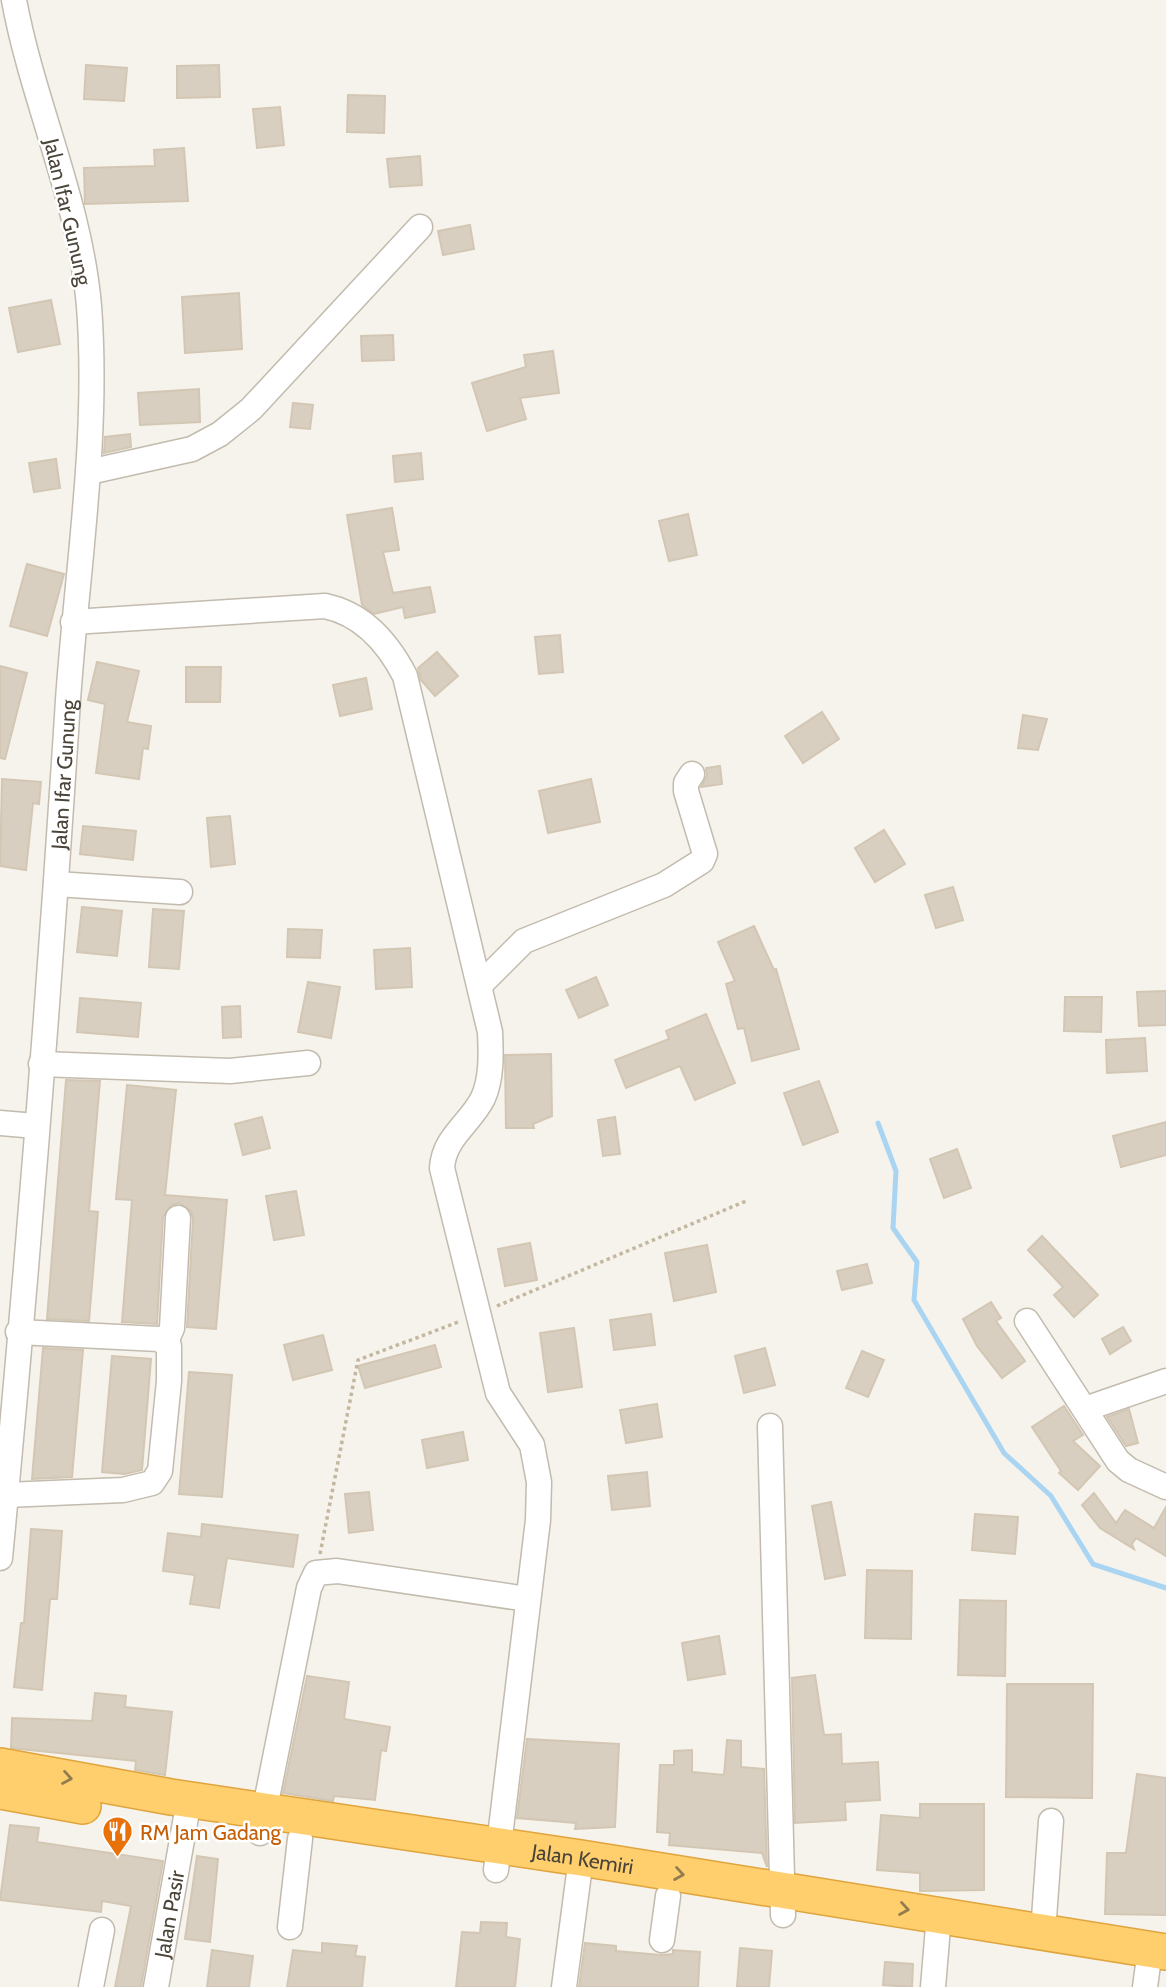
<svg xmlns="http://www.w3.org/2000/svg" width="1166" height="1987" font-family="Cabin,sans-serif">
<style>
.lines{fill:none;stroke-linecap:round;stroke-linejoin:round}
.stream{stroke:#a9d4f2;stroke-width:5}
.building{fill:#d8cfc1;stroke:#d3c7b4;stroke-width:2}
.minor-casing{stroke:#c2bbae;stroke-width:27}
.highway-casing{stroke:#e0a43c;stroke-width:38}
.path{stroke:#c4b79f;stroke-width:3.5;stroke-dasharray:3.5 3.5;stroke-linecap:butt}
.minor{stroke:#fff;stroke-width:24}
.highway{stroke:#ffcf6e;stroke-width:35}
.oneway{stroke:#937c4e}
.labels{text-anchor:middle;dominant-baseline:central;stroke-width:5;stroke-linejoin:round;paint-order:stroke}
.street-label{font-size:21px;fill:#4b4439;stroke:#fff}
.food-label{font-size:21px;fill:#c56008;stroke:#fff;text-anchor:start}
</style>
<rect width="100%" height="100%" fill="#f6f3ec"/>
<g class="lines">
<polyline class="stream" points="878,1123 896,1171 893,1228 917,1262 914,1300 1004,1453 1051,1496 1093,1564 1166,1588"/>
</g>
<g class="building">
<polygon points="86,65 127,68 124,101 84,99"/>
<polygon points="219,65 220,97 177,98 177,66"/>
<polygon points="348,95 385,96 384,133 347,132"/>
<polygon points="280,107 284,145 257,148 253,109"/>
<polygon points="184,148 188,201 85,204 84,168 155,166 154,150"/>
<polygon points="420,156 422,185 390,187 387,159"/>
<polygon points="470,225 474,249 443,255 438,231"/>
<polygon points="239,293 242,349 185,353 182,297"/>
<polygon points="51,300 60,344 18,352 9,308"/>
<polygon points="393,335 394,360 362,361 361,336"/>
<polygon points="553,351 559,393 520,398 526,419 487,431 472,383 526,367 524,355"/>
<polygon points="199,389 200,422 140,425 138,393"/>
<polygon points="293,403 313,405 310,429 290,427"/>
<polygon points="130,434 131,447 104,453 105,437"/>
<polygon points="421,453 423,479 395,482 393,456"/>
<polygon points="56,459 60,488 34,492 29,463"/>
<polygon points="392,508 399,550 383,552 393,593 430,587 435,612 405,618 403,607 374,614 362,605 347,515"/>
<polygon points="688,514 697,555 669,561 659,521"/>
<polygon points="27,564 64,574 47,636 10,626"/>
<polygon points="560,635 563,672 539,674 535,637"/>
<polygon points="437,652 458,676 435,696 421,680 418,668"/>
<polygon points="97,662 139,671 127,722 151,726 148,749 143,748 139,779 96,773 105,704 88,700"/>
<polygon points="0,666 27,673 5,759 0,758"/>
<polygon points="186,667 221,667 220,702 186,702"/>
<polygon points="366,678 372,709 340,716 333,685"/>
<polygon points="822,712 839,739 803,763 785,736"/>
<polygon points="1023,715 1047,719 1038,750 1018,748"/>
<polygon points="720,766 722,784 701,787 707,776 706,768"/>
<polygon points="2,779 41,782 39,804 33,803 26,870 0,866"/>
<polygon points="591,779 600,822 548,833 539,791"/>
<polygon points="230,816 235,864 211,867 207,818"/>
<polygon points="83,826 136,831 133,860 80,854"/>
<polygon points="884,830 905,864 875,882 855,848"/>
<polygon points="953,887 963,920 936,928 925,895"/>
<polygon points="82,907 122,911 117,956 77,952"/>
<polygon points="153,909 184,911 179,969 149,967"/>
<polygon points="754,926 774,970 776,969 799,1049 752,1061 744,1028 738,1029 726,984 735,981 718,942"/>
<polygon points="288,929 322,930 320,958 287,957"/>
<polygon points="410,948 412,987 376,989 374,950"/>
<polygon points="596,977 608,1005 579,1018 566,990"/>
<polygon points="308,982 340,987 331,1038 298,1032"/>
<polygon points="1166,991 1166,1025 1139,1026 1137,992"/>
<polygon points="1065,997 1102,997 1101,1032 1064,1031"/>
<polygon points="80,998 141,1003 138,1037 77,1032"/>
<polygon points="240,1006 241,1037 223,1038 222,1007"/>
<polygon points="706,1014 735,1083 695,1100 680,1066 626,1088 615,1060 669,1039 666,1031"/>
<polygon points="1145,1038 1147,1071 1107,1073 1106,1040"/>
<polygon points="551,1054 552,1116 533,1124 534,1128 506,1128 505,1055"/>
<polygon points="66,1080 100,1081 89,1211 98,1212 89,1321 47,1319"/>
<polygon points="819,1081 838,1132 803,1145 784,1093"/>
<polygon points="127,1085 176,1090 165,1195 227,1200 216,1329 187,1327 193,1219 191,1211 179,1203 171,1205 163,1217 157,1324 122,1322 132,1200 116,1199"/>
<polygon points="262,1117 270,1148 243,1155 235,1124"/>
<polygon points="615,1117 620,1154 603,1156 598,1120"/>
<polygon points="1166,1122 1166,1155 1121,1167 1113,1136"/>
<polygon points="957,1149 971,1188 944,1198 930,1159"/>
<polygon points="296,1191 304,1235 274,1240 266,1196"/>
<polygon points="1042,1236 1098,1295 1074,1317 1054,1295 1063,1287 1028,1250"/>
<polygon points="530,1243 537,1280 505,1286 498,1249"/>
<polygon points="707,1245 716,1292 674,1301 665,1253"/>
<polygon points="867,1264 872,1283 842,1290 837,1271"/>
<polygon points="991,1302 1001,1318 996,1321 1025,1361 1002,1378 977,1346 963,1319"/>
<polygon points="651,1314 655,1345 614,1350 610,1320"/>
<polygon points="1123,1327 1131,1341 1110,1354 1102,1339"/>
<polygon points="574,1328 582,1387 548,1392 540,1333"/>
<polygon points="323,1335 332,1370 293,1380 284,1345"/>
<polygon points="435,1345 441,1367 365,1388 358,1366"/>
<polygon points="43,1348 83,1350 72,1477 32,1479"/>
<polygon points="765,1348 775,1385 744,1393 735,1356"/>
<polygon points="862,1351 884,1360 868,1397 846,1388"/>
<polygon points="112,1356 151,1359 142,1470 125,1474 102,1472"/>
<polygon points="189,1372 232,1375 222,1497 179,1494"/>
<polygon points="657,1404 662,1437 626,1443 620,1410"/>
<polygon points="1064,1406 1083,1435 1073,1441 1100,1466 1078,1490 1059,1473 1061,1471 1032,1427"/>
<polygon points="1129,1409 1138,1443 1126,1446 1107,1417"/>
<polygon points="463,1432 468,1460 427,1468 422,1440"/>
<polygon points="647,1472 650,1506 612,1510 608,1476"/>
<polygon points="369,1492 373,1530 349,1533 345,1494"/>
<polygon points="1094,1493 1116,1523 1125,1510 1154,1528 1166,1507 1166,1556 1136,1538 1132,1544 1134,1549 1100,1528 1082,1505"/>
<polygon points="831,1502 845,1575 825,1579 812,1506"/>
<polygon points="975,1514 1018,1517 1015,1554 972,1550"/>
<polygon points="202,1524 298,1535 293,1567 227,1558 219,1608 190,1604 195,1575 163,1571 168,1533 201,1537"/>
<polygon points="31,1529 62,1531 57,1599 50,1599 42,1690 14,1687 21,1623 24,1623"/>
<polygon points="867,1570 912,1571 911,1639 865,1638"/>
<polygon points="960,1600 1006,1601 1005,1676 958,1675"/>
<polygon points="719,1636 725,1674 688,1680 682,1643"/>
<polygon points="815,1675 824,1735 841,1734 842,1764 878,1762 880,1800 845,1802 846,1820 795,1823 792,1678"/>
<polygon points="307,1676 349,1682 344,1719 390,1727 386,1751 381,1750 375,1800 334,1796 333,1801 283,1793"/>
<polygon points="1007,1684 1093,1684 1092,1798 1006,1797"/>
<polygon points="95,1693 126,1696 125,1707 172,1712 165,1775 135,1770 136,1761 11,1748 12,1718 92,1721"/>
<polygon points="527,1739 619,1744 615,1827 575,1829 576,1823 517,1818"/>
<polygon points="727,1740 741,1741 741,1767 764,1769 767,1867 762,1853 669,1845 670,1833 657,1832 660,1765 674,1765 674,1751 692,1750 692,1772 724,1775"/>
<polygon points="1137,1774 1166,1778 1166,1915 1105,1914 1107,1853 1126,1853"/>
<polygon points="920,1804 984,1804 984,1890 920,1891 920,1873 877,1870 881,1815 920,1818"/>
<polygon points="10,1825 39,1828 37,1842 163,1861 141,1987 115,1987 131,1906 102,1901 101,1912 0,1900"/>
<polygon points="197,1856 218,1859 210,1942 185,1939"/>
<polygon points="481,1922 507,1923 506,1937 520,1939 515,1987 456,1987 462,1932 480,1933"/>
<polygon points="322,1943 357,1946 355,1956 365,1957 362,1987 287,1987 293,1950 322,1953"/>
<polygon points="585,1943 616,1946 616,1951 661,1955 673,1954 673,1950 700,1952 698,1987 579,1987"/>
<polygon points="740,1948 772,1951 769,1987 737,1987"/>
<polygon points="212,1950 253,1956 249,1987 207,1987"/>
<polygon points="885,1962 913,1964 912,1987 883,1985"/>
</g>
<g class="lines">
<defs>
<g id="minor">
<polyline points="89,472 192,449 220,434 251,409 420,227"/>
<path d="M73 622 325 606C363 614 388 643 405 676L490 1032C491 1053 492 1078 483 1098 470 1124 444 1137 442 1168L498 1393 532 1445 539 1482 538 1520 496 1870"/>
<polyline points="56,884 180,892"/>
<polyline points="480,985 524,941 664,885 702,861 705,854 686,791 686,783 692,774"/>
<polyline points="41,1064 230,1071 308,1063"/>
<polyline points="0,1123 36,1126"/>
<polyline points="1027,1321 1118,1461 1129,1470 1166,1487"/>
<polyline points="166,1342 172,1328 178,1218"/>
<polyline points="1085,1409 1166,1381"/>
<polyline points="770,1426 783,1915"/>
<polyline points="6,1495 123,1490 152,1483 160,1471 169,1381 169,1346 159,1339 18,1332"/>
<path id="s1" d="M0 1558C27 1273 50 986 68 700 77 569 99 438 89 306 80 201 33 103 14 0"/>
<polyline points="260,1833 309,1588 316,1573 337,1571 527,1599"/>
<polyline points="290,1927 300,1839"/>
<polyline points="1043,1932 1051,1821"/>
<polyline points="662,1940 668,1896"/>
<polyline points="91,1987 102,1930"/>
<path id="s2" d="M156 1987 189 1800"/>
<polyline points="564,1987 581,1858"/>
<polyline points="933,1987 939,1915"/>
<polyline points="1145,1987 1150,1950"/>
</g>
<g id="highway">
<path id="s3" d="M0 1766 171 1797 581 1858 1166 1952"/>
<polyline points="0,1791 83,1806"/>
</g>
</defs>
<use href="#minor" class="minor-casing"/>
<use href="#highway" class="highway-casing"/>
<g class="path">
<polyline points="497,1306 746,1201"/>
<polyline points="320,1554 358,1360 461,1321"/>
</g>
<use href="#minor" class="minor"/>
<use href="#highway" class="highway"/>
</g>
<defs><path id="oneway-chevron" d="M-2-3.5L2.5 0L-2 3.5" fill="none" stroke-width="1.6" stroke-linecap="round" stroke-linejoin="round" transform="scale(1.75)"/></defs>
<g class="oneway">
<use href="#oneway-chevron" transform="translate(67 1778) rotate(10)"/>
<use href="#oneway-chevron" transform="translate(679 1874) rotate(9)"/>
<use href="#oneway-chevron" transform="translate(904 1909) rotate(9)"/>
</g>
<defs>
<symbol id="restaurant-pin" viewBox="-11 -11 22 30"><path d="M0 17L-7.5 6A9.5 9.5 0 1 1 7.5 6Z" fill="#e8710a" stroke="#fff"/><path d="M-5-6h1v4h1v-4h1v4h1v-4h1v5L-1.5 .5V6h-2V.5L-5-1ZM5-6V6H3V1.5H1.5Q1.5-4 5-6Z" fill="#fff"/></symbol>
</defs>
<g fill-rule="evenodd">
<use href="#restaurant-pin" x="100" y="1814" width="35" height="47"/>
</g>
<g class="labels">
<g class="street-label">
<text transform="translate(68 212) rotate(77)">Jalan Ifar Gunung</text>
<text stroke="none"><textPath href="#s1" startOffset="786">Jalan Ifar Gunung</textPath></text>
<text stroke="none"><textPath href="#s3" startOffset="590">Jalan Kemiri</textPath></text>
<text stroke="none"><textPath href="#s2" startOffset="74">Jalan Pasir</textPath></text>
</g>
<g class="food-label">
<text x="140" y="1832">RM Jam Gadang</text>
</g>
</g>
</svg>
